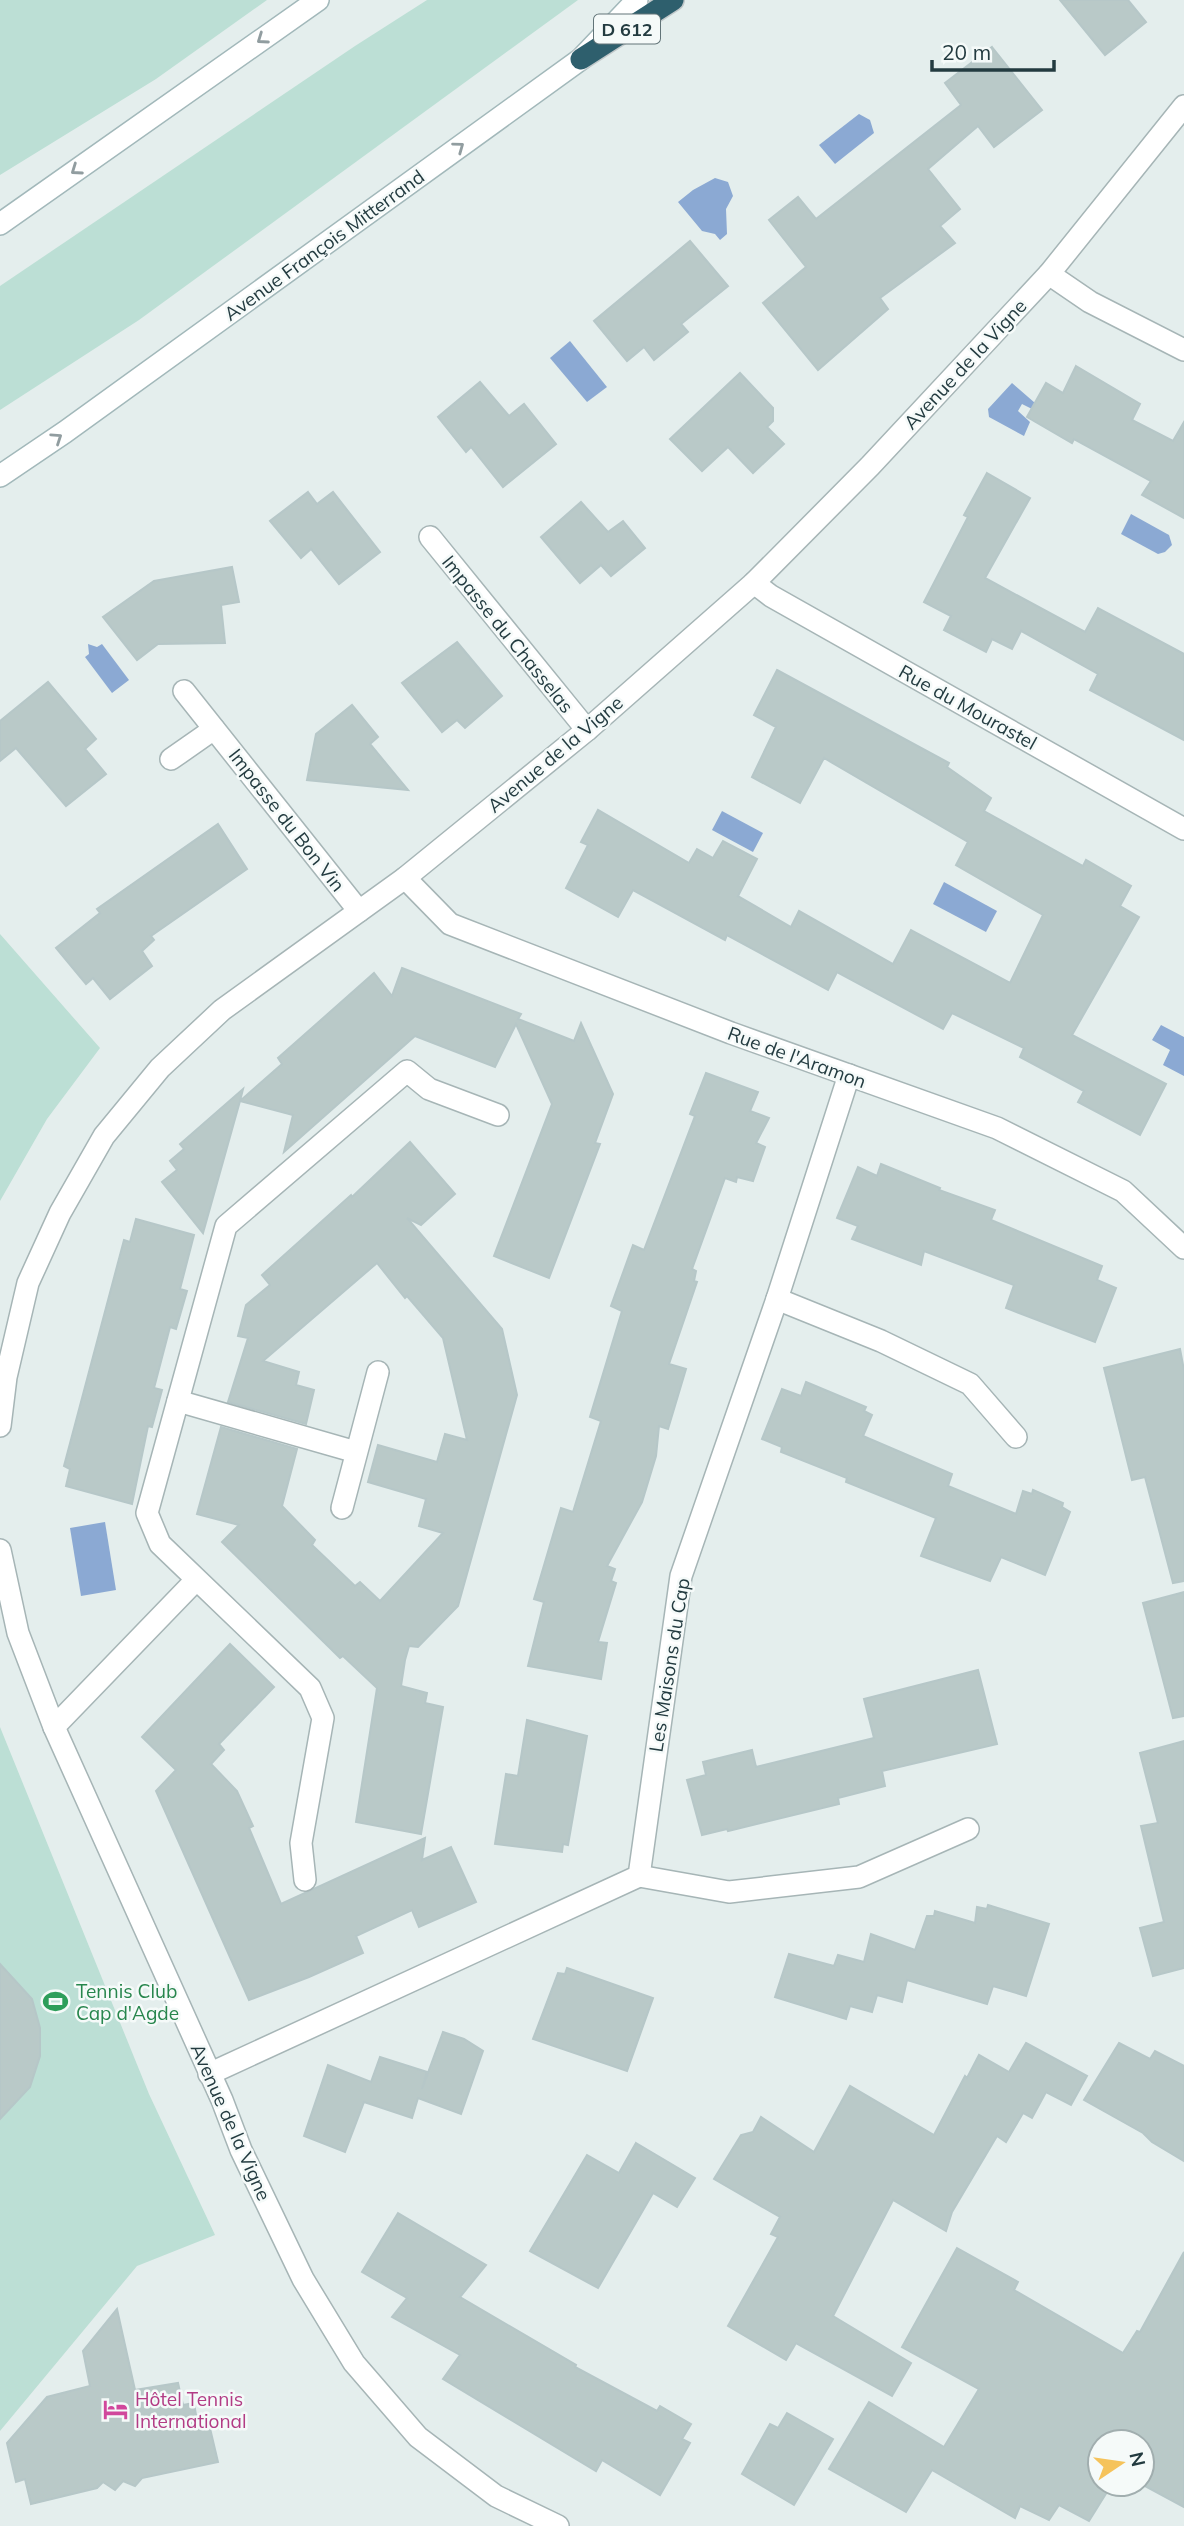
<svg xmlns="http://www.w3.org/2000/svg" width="1184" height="2526" font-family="Mulish,sans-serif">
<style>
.green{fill:#bcdfd5}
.water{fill:#8ba9d3}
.building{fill:#b9c9c8;stroke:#b6c7c8;stroke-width:2}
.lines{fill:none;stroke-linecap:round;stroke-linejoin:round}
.lane-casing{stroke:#a6b5b6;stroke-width:24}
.street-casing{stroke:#a6b5b6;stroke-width:24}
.secondary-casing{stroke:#a2b8ba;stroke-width:24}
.highway-casing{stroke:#c1c8ca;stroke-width:24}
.lane{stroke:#fff;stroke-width:21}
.street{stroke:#fff;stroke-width:21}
.secondary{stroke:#fff;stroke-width:21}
.highway{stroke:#2e5f6d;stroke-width:21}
.oneway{stroke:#919da0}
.labels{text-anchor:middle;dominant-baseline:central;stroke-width:5;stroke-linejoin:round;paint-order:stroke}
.shield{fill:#f5faf9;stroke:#627478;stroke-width:2}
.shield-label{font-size:18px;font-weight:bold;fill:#233b40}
.street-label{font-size:19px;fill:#233b40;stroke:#f5faf9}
.leisure-label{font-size:19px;fill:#27864d;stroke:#f5faf9;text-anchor:start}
.hotel-label{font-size:19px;fill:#b23c85;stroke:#f5faf9;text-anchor:start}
</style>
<rect width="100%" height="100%" fill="#e4eeed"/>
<g class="green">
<polygon points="0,0 267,0 156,79 0,175"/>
<polygon points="427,0 578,0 139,320 0,410 0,286 355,46"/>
<polygon points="0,934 100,1048 47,1119 0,1201"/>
<polygon points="0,1727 149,2094 215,2235 137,2266 0,2431"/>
</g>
<g class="water">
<polygon points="859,114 870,120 874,133 835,164 819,145"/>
<polygon points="715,178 728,182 733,196 726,209 727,234 720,240 715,234 702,231 678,202 693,190"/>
<polygon points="570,341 607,387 587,402 550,358"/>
<polygon points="1012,383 1035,403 1032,409 1022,404 1018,411 1030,422 1024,436 989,417 988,409"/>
<polygon points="1131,514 1169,535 1172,545 1165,552 1158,554 1121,534"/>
<polygon points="88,644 97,647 102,644 129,680 112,693 85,657 89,654"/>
<polygon points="722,811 763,833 753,852 712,830"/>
<polygon points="944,882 997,911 986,932 933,904"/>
<polygon points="1161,1025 1184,1037 1184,1076 1163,1065 1170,1050 1152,1040"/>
<polygon points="105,1522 116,1590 81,1596 70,1528"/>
</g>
<g class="building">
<polygon points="1060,0 1128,0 1146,22 1105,55"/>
<polygon points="992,47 1042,110 994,147 978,126 928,169 960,209 940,226 955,243 880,298 888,309 818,370 763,303 806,267 769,220 798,197 816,219 961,105 945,83"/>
<polygon points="690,241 728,286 681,324 688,332 654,360 644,347 627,361 594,321"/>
<polygon points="1076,366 1140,404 1132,420 1173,441 1184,422 1184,518 1142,495 1151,481 1074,439 1072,443 1027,417 1046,383 1063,393"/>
<polygon points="740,373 773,408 773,421 767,427 784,444 753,473 728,447 702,471 670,439"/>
<polygon points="480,382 509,416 524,404 556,444 503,487 471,447 466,452 438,417"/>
<polygon points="987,473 1030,498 985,578 1085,632 1098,608 1184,654 1184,740 1090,690 1098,674 1021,631 1012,649 992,639 986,652 944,630 951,616 924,602 968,517 964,515"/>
<polygon points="308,492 317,504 333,492 380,552 339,584 311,549 301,558 270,521"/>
<polygon points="581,502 608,532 623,521 645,548 611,576 601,565 580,583 541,537"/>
<polygon points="232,567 239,602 221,605 225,643 158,644 137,660 103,617 154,581"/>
<polygon points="457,642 502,696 465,728 457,720 442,732 402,683"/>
<polygon points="777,670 949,763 947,767 991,798 984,811 1083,866 1086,860 1131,886 1120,906 1139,917 1072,1035 1166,1084 1140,1135 1078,1102 1084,1091 1020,1057 1024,1048 952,1013 943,1029 837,972 828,990 727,935 725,940 633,890 618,917 566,888 588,845 581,842 598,810 689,863 697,849 713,858 723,841 757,859 738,896 791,927 799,911 893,964 911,930 1010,983 1043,915 956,865 968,842 824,758 800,803 752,777 776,727 754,715"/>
<polygon points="48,682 96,739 85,749 106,774 66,806 16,748 0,761 0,721"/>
<polygon points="352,705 378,737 370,744 408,790 307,780 316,734"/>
<polygon points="218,824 247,869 151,936 154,940 142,951 152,966 110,999 93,978 86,984 56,948 100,913 97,909"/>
<polygon points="402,968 521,1014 518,1019 574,1041 581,1023 613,1094 595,1143 600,1144 549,1278 494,1256 552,1104 516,1024 495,1067 415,1036 284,1152 293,1115 240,1101 203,1233 162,1182 177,1170 170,1161 184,1149 180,1144 243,1089 240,1101 282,1064 278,1058 374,973 392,996"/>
<polygon points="706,1073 758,1092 750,1111 769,1118 756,1143 765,1147 753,1181 737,1177 736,1182 725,1178 692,1269 696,1271 694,1281 697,1282 669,1364 686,1369 668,1429 659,1426 656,1456 642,1502 607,1566 615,1569 611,1581 616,1583 598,1642 607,1643 601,1679 528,1666 544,1602 534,1599 561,1508 573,1512 601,1421 590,1417 622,1311 611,1306 633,1245 644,1250 695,1116 690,1114"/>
<polygon points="410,1142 455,1194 421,1225 407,1218 502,1329 517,1395 458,1606 418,1647 409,1646 405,1660 401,1686 427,1693 425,1703 443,1707 421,1834 356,1822 377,1688 343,1656 340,1658 222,1542 239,1525 197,1514 221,1427 297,1449 282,1506 315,1540 312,1545 355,1586 360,1582 380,1601 443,1533 419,1526 426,1499 368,1482 378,1445 437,1462 445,1434 467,1440 443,1338 407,1296 405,1298 377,1263 263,1361 299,1372 296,1385 314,1390 306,1424 228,1402 248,1338 238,1336 246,1305 270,1285 262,1275 351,1195 352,1197"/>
<polygon points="881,1164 940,1188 939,1190 995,1210 991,1220 1102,1266 1097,1280 1116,1288 1095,1342 1006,1308 1014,1285 924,1251 921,1265 852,1239 858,1226 837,1218 858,1167 877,1176"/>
<polygon points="136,1219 194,1235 180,1289 187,1291 176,1329 170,1327 154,1388 162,1390 152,1427 148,1426 132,1504 66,1486 70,1469 64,1466 124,1240 130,1242"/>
<polygon points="1180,1349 1184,1370 1184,1581 1173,1583 1145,1477 1132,1480 1104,1368"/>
<polygon points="806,1382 866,1407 864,1411 872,1415 863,1436 952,1474 948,1486 1016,1514 1023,1491 1032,1494 1033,1490 1063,1503 1062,1507 1070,1512 1045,1575 1001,1557 990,1581 921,1556 936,1518 846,1482 847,1478 781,1452 782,1447 762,1439 782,1389 801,1396"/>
<polygon points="1184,1592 1184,1716 1173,1718 1143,1603"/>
<polygon points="230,1644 274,1687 219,1744 224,1750 211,1764 237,1791 253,1826 249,1828 281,1904 425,1838 422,1860 451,1847 476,1902 419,1927 412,1910 356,1936 363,1953 309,1977 249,2000 156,1791 176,1770 142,1737"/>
<polygon points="978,1670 997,1744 882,1771 885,1786 838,1798 839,1804 728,1831 727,1829 702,1835 687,1780 706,1775 703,1762 752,1750 756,1767 874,1738 864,1699"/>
<polygon points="527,1720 587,1736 568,1845 563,1844 562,1852 495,1844 506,1774 518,1776"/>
<polygon points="1184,1741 1184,1968 1153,1976 1140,1928 1164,1922 1141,1826 1158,1823 1140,1753"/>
<polygon points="988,1905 1049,1924 1026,1996 993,1986 987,2004 907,1980 902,2002 877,1995 872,2012 850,2006 846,2019 775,1997 789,1954 834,1966 838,1955 864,1962 871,1934 915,1950 927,1916 934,1916 935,1911 975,1923 977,1907 987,1909"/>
<polygon points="0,1964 32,1999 40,2028 40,2056 30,2087 0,2119"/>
<polygon points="567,1968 653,1998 627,2071 533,2039 558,1973 565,1974"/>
<polygon points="443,2032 464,2039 483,2051 461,2114 418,2098 412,2118 364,2102 345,2152 304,2136 328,2065 371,2082 380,2057 427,2072 422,2089"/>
<polygon points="1026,2043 1087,2076 1071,2105 1046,2092 1032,2118 1023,2113 1006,2142 997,2136 952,2212 946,2231 893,2200 833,2316 911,2363 892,2396 796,2343 786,2360 728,2326 778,2237 771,2234 780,2217 714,2179 741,2135 753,2132 761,2117 814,2152 850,2086 934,2135 965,2076 967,2078 979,2055 1009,2072"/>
<polygon points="1119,2043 1150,2059 1155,2051 1184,2066 1184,2161 1152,2142 1143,2133 1084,2100"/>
<polygon points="636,2143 695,2178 677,2207 653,2193 598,2288 530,2251 587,2155 619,2173"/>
<polygon points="398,2213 486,2265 460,2297 576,2365 575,2367 657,2411 660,2406 691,2424 682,2439 690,2443 660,2495 602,2460 596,2471 443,2379 460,2355 392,2317 407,2298 362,2272"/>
<polygon points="957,2248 1018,2282 1014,2290 1123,2353 1137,2331 1140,2332 1184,2252 1184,2507 1141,2484 1142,2442 1100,2442 1100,2484 1112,2484 1089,2521 1059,2505 1049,2520 1020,2506 1015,2518 932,2470 906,2512 829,2469 869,2402 944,2447 979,2389 902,2347"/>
<polygon points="117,2309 135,2390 178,2383 183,2405 194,2403 196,2415 202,2415 204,2424 209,2424 218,2462 142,2478 135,2486 123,2481 115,2490 103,2482 97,2488 31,2504 25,2479 16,2482 7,2443 47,2397 90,2386 83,2351"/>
<polygon points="787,2413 833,2439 794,2505 742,2474 770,2424 778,2428"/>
</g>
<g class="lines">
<defs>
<g id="lane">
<polyline points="178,1401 356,1452"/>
<polyline points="342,1508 378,1372"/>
<polyline points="54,1727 196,1580"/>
<polyline points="305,1880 301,1843 323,1718 310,1688 160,1544 147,1513 226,1226 407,1071 429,1089 498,1115"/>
</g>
<g id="street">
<polyline points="1049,274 1090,302 1184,350"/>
<polyline points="430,537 587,730"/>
<polyline points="754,583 771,596 1184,829"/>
<polyline points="184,691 359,911"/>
<polyline points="171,759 214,729"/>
<polyline points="405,878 450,924 731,1033 997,1128 1123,1191 1184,1248"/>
<polyline points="777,1299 881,1341 970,1384 1016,1437"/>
<polyline points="0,1426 6,1377 28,1283 60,1213 104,1136 160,1068 222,1010 405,878 587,730 754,583 870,466 1049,274 1184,106"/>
<polyline points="0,1550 18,1633 54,1727 222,2100 241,2150 303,2279 354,2363 418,2437 496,2496 558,2526"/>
<polyline points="639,1876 729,1892 859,1877 968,1829"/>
<polyline points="209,2074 639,1876 681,1576 777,1299 849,1075"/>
</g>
<g id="secondary">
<polyline points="0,224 318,0"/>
<polyline points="0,476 65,432 581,59 637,0"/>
</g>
<polyline id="highway" points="581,59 673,0"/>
</defs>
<use href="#lane" class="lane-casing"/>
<use href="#street" class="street-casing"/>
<use href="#secondary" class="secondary-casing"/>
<use href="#highway" class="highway-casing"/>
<use href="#lane" class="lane"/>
<use href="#street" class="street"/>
<use href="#secondary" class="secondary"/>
<use href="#highway" class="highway"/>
</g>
<defs><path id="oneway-chevron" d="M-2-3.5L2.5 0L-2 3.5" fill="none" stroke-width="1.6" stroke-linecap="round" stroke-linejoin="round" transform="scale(1.75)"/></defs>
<g class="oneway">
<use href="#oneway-chevron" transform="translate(262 39) rotate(145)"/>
<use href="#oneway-chevron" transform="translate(459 147) rotate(-36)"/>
<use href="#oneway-chevron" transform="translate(76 170) rotate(145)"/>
<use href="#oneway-chevron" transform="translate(57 438) rotate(-34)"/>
</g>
<defs>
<symbol id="stadium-bare" viewBox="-9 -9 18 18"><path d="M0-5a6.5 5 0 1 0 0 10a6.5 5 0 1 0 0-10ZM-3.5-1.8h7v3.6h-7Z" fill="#2e9e5b" stroke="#f5faf9" stroke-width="2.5" paint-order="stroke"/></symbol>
<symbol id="hotel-bare" viewBox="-9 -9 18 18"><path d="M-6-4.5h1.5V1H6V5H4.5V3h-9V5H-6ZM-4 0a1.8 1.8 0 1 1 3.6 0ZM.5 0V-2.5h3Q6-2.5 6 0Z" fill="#d1479c" stroke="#f5faf9" stroke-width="2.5" paint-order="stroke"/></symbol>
</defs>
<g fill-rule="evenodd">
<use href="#stadium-bare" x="38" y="1984" width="35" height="35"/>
<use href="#hotel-bare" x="98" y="2392" width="35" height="35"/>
</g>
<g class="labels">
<rect class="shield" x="594" y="14.5" width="66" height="29" rx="5"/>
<g class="shield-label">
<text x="627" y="29">D 612</text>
</g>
<g class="street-label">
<text transform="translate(324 245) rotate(-36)">Avenue François Mitterrand</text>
<text transform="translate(965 364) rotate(-47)">Avenue de la Vigne</text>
<text transform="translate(508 634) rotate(51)">Impasse du Chasselas</text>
<text transform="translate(968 707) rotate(29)">Rue du Mourastel</text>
<text transform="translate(555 754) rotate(-40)">Avenue de la Vigne</text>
<text transform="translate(287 820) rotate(52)">Impasse du Bon Vin</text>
<text transform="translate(797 1057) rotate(20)">Rue de l'Aramon</text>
<text transform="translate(669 1665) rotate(-81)">Les Maisons du Cap</text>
<text transform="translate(231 2122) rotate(66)">Avenue de la Vigne</text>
</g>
<g class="leisure-label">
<text x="76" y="1991">Tennis Club<tspan x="76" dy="22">Cap d'Agde</tspan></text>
</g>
<g class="hotel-label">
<text x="135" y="2399">Hôtel Tennis<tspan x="135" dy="22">International</tspan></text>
</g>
</g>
<g transform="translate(1121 2463) rotate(77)"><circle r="33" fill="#f5faf9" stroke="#a1aeaf" stroke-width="2"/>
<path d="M0-5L12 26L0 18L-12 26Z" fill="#f5c35b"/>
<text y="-10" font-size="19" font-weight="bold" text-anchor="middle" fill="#233b40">N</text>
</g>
<path d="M932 60v10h122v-10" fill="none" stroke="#233b40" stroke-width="3.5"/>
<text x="942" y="60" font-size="21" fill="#233b40" stroke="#f5faf9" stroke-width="5" paint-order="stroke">20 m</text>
</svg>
